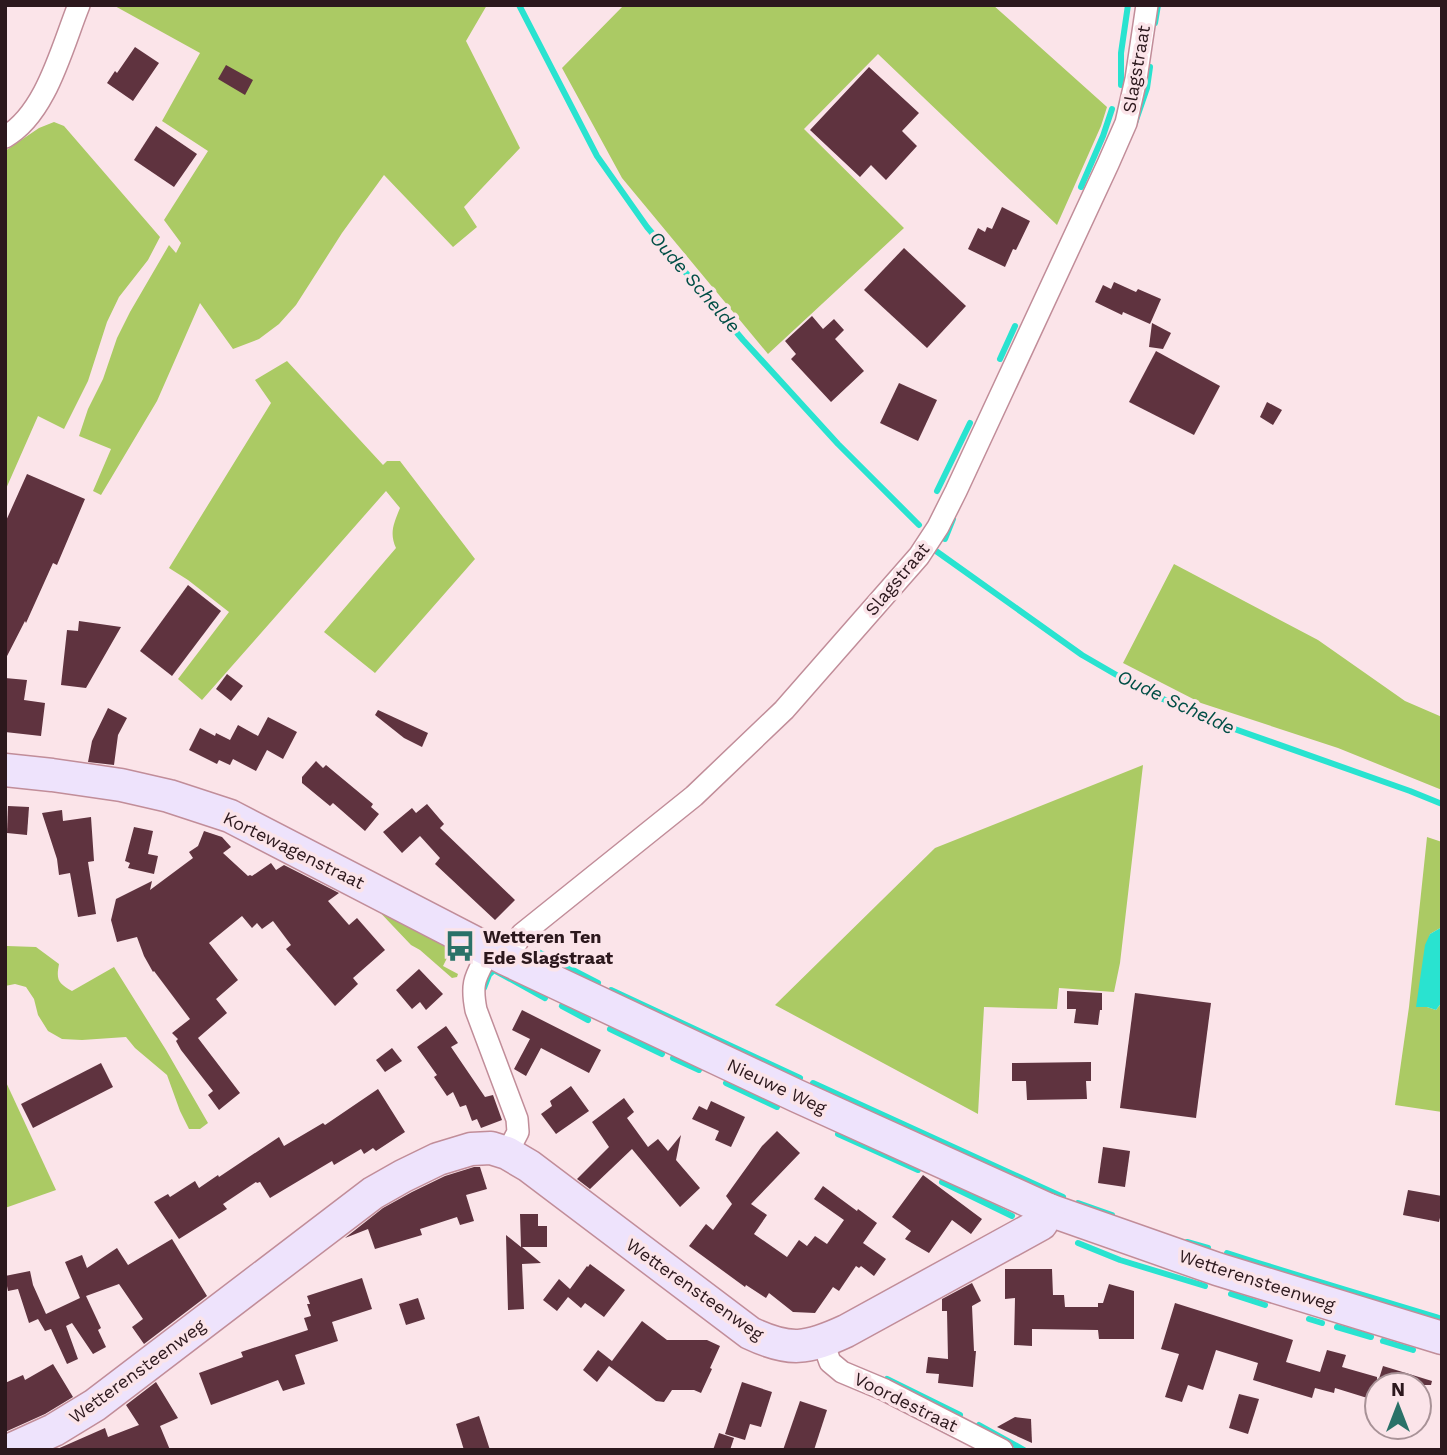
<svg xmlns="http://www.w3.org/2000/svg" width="1447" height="1455" font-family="'Work Sans',sans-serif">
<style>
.green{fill:#abca64}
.water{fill:#29e3d0}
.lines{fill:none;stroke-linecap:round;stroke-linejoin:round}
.stream{stroke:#29e3d0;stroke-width:6}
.building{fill:#5f333f}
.street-casing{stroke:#c18d99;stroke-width:24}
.secondary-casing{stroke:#c18d99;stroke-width:35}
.street{stroke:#fff;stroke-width:21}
.secondary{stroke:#eee3fc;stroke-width:32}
.labels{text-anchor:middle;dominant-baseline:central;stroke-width:7;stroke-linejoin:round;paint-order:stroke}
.street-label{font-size:18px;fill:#2c181d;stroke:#fbe4e9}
.poi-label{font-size:18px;font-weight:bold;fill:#2c181d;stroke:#fbe4e9;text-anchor:start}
.water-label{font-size:19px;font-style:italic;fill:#004e46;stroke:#fbe4e9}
</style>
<rect width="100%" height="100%" fill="#fbe4e9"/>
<g class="green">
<polygon points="113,5 487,5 466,41 520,148 464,207 477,227 453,247 384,175 342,233 296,305 279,324 259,339 233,349 200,303 157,401 101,495 93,491 111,449 79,436 88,409 103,379 117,338 130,312 169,245 176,253 181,243 164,220 208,151 162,121 200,53"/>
<polygon points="624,5 993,5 1107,107 1101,126 1057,225 878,54 804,129 904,228 768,354 622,178 562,68"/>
<polygon points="54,122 64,126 160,237 148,260 119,297 107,322 88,381 64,429 38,416 5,491 5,151 39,128"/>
<path d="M287 361 383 465 387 461H400L475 559 375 673 324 632 396 548C389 533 394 523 400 508L386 491 202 700 178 679 229 612 188 580 169 568 271 403 255 380Z"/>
<polygon points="1174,564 1318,640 1405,701 1442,717 1442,790 1338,748 1201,703 1123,663"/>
<polygon points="1143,765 1120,963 1114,992 1059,988 1057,1009 984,1007 978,1114 775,1005 935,848"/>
<polygon points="1427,837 1442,842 1442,927 1430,934 1417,1007 1427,1007 1436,1010 1442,1002 1442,1112 1395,1105 1409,1007"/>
<polygon points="373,905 471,953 465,959 450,952 443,966 458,974 457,977 452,978 420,950 411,945"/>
<path d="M5 945 7 946 36 947 59 964C56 980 58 983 72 991L114 967 166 1050 208 1123 200 1129H189L180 1111 167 1075 135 1048 126 1037 82 1040 62 1039 48 1031 38 1015 34 999 26 987 15 984 5 986Z"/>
<polygon points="5,1080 56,1190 5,1208"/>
</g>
<polygon class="water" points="1442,927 1442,1002 1436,1010 1427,1007 1416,1007 1425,945 1430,934"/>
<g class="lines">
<g class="stream">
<polyline points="519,5 597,156 647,227 743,340 838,444 919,525"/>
<polyline points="1155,23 1158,5"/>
<polyline points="1121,85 1121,53 1128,5"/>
<polyline points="1135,123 1147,88 1150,67"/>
<polyline points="1081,187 1103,136 1112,109"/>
<polyline points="1000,359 1015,326"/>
<polyline points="937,491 970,423"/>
<polyline points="945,539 953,519"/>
<polyline points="936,551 1082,655 1139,688 1209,720 1410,791 1442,804"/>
<polyline points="536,951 598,983"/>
<polyline points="484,988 489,975 494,970 545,998"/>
<polyline points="611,990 800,1078"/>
<polyline points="562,1006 588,1020"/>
<polyline points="610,1029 662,1054"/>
<polyline points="673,1058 699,1070"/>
<polyline points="726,1083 777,1107"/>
<polyline points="813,1083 1063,1197"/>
<polyline points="838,1134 918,1170"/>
<polyline points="942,1182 1012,1216"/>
<polyline points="1078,1203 1112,1215"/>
<polyline points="1187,1242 1208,1248"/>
<polyline points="1078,1243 1120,1260 1205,1286"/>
<path d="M1227 1253C1298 1276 1370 1297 1442 1319"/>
<polyline points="1231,1294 1265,1305"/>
<polyline points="1309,1319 1322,1323"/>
<polyline points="1337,1327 1371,1337"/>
<polyline points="1383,1341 1413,1350"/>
<polyline points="887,1379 960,1415"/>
<polyline points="979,1425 1024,1450"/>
</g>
</g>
<g class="building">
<polygon points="135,47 159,63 133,101 107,83 115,71 117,73"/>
<polygon points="226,65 253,80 245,95 218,79"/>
<polygon points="869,67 919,113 902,131 917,146 886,180 871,165 860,177 810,130"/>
<polygon points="156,126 197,154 174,187 134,160"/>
<polygon points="1002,207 1030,221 1016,250 1013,249 1005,267 968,249 978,228 985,232 987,227 992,229"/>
<polygon points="904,248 966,306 927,348 864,290"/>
<polygon points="1114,282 1136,292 1138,289 1161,299 1150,324 1123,312 1122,315 1095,302 1103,285 1111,289"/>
<polygon points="812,316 823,329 834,319 844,330 835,339 864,371 831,402 791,359 796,354 785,341"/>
<polygon points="1152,323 1171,333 1163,349 1149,347"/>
<polygon points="1156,351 1220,386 1194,435 1129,402"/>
<polygon points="899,383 937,400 918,441 880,423"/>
<polygon points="1267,402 1282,410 1273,425 1260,417"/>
<polygon points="27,474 85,499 57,565 53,563 26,623 25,621 5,660 5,523"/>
<polygon points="188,585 221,611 172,676 140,651"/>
<polygon points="79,621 121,627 86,688 61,685 67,630 78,631"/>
<polygon points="227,674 243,686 231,701 216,689"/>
<polygon points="5,678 27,680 24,700 45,703 41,736 5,732"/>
<polygon points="108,708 127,718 118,735 114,765 88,762 92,741"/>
<polygon points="378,710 428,733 422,747 404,738 375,715"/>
<polygon points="268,717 297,732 283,759 267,750 256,771 233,759 230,765 219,760 217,764 189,750 200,728 215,736 216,733 230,740 238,725 258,736"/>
<polygon points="316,761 323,768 326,765 373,804 371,807 379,814 365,831 333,803 330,806 302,783 302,777"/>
<polygon points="427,804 444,824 440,828 515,900 495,920 435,864 440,858 420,836 402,853 383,832 412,808 416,813"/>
<polygon points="8,806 29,807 27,835 7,833"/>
<polygon points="62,810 63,821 91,817 94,861 88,862 96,914 78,917 70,873 59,875 57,859 42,813"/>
<polygon points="134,827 153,831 148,854 158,856 154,874 128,868 130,863 125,861"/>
<polygon points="204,831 222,837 231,847 223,853 248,876 250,875 252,876 271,863 276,870 284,865 339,893 328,901 349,925 357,918 385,950 353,978 358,984 335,1006 286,949 291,945 273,921 262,929 257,923 252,928 242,916 209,943 238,980 216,999 227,1013 198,1038 240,1093 219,1110 208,1095 213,1091 181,1050 176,1041 178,1039 172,1033 190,1019 154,971 153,972 144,956 137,937 117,942 111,920 116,899 152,881 150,890 193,858 189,852 198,846"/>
<polygon points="419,969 443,994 426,1010 420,1002 412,1009 396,990"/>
<polygon points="1067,991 1102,993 1102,1010 1100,1010 1098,1025 1074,1023 1076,1009 1067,1009"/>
<polygon points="1135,993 1211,1003 1196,1118 1120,1108"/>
<polygon points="522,1010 601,1050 589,1073 541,1048 526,1076 514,1069 530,1039 512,1030"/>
<polygon points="446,1026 458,1043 451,1047 485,1097 493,1095 502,1120 481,1128 477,1119 472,1121 466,1105 460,1107 453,1092 447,1096 434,1077 437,1075 417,1047"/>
<polygon points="392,1048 402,1061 385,1072 376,1060"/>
<polygon points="1091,1062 1091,1081 1086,1081 1087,1099 1027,1100 1026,1081 1012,1081 1012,1063"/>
<polygon points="101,1063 113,1087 33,1128 21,1104"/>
<polygon points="571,1086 589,1111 556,1134 541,1114 552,1106 550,1101"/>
<polygon points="378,1089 405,1132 376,1151 373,1148 364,1154 361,1149 334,1165 332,1161 270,1198 260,1182 257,1183 256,1182 223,1204 227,1209 179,1239 154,1202 168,1194 170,1197 195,1181 199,1188 218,1175 219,1177 279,1137 284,1146 323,1123 325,1125"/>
<polygon points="624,1098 634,1112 627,1118 648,1147 658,1139 668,1151 681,1135 676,1160 700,1188 680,1207 632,1149 590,1189 577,1179 609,1147 592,1122"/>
<polygon points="711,1101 745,1117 731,1147 715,1140 719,1131 692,1119 699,1106 707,1110"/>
<polygon points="777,1131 800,1153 751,1204 767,1215 754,1234 787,1257 799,1240 807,1246 815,1236 827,1244 844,1220 814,1199 823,1186 857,1211 858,1209 877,1223 863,1243 886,1259 874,1276 861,1266 859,1268 856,1266 839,1291 833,1287 815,1313 793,1312 769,1293 766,1298 746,1285 745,1287 689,1246 706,1224 713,1230 732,1204 726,1196 762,1146"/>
<polygon points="1103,1147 1130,1151 1125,1187 1098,1183"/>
<polygon points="474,1167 480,1167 487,1189 466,1195 474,1221 460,1225 457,1217 420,1229 422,1235 375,1249 368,1229 345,1238 383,1208 412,1192 445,1176"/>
<polygon points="923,1175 982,1219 971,1234 952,1220 929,1253 905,1239 911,1231 892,1217"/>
<polygon points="1408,1190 1442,1196 1442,1209 1439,1222 1403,1215"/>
<polygon points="520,1214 538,1214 538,1226 547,1226 547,1247 522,1247 541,1263 522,1264 524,1309 508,1310 506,1235 521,1247"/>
<polygon points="172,1239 207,1296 144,1344 132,1327 143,1319 119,1284 86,1296 101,1328 98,1330 106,1347 93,1354 72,1323 66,1326 78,1359 67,1364 51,1329 45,1331 38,1319 29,1323 18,1289 8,1291 5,1276 30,1271 33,1285 46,1314 80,1298 65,1262 82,1255 87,1268 117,1248 128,1265"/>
<polygon points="590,1264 625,1290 604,1317 585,1303 581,1308 568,1297 557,1311 543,1300 559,1279 570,1289 587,1266 588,1267"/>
<polygon points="1005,1269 1052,1269 1053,1295 1064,1295 1065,1307 1098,1307 1098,1303 1103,1303 1109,1284 1134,1291 1134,1339 1099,1339 1098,1330 1032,1329 1032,1346 1014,1345 1015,1298 1005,1299"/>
<polygon points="362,1278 372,1309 332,1322 338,1341 295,1355 305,1384 283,1391 278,1380 211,1405 199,1373 243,1357 241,1352 308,1330 304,1318 311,1316 307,1304 310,1304 307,1296"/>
<polygon points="972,1283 981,1301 972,1306 974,1351 976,1351 973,1387 938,1383 939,1374 926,1373 928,1357 948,1359 947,1311 942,1311 942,1299"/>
<polygon points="418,1298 425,1319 406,1325 399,1304"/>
<polygon points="1175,1303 1293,1340 1286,1362 1320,1372 1327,1350 1346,1355 1342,1367 1377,1377 1377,1401 1335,1388 1334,1393 1315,1388 1312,1398 1253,1380 1258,1363 1216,1350 1203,1390 1188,1385 1182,1402 1165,1397 1179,1354 1161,1349"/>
<polygon points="642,1321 667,1340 707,1340 720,1346 710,1368 712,1369 701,1393 694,1390 672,1390 664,1402 656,1401 609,1366 597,1382 583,1370 598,1350 612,1361"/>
<polygon points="53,1364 73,1397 45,1414 5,1432 5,1383 23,1375 25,1380"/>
<polygon points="1383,1366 1432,1381 1431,1385 1377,1385"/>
<polygon points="156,1382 178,1418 160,1426 170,1450 55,1450 105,1428 108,1437 139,1425 126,1405"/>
<polygon points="742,1382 772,1392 761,1427 750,1424 745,1440 725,1434"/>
<polygon points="1239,1394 1259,1399 1248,1434 1229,1428"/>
<polygon points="800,1401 827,1410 814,1450 783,1450"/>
<polygon points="479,1416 490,1450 464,1450 456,1424"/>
<polygon points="1015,1417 1031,1419 1032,1443 997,1427"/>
<polygon points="719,1433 734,1438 730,1450 713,1450"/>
</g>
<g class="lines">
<defs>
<g id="street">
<path d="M5 137C46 114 62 47 79 5"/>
<path d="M490 949C477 976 470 979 476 1010L517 1119 518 1132 507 1153"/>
<polyline points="506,959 522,934 694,796 784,710 919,556 938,527 956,491 1108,164 1126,123 1136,79 1147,5"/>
<polyline points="823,1342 830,1362 842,1372 885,1390 1002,1450"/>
</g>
<g id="secondary">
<polyline points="5,770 52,775 121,785 169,796 230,816 506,959 797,1096 1049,1210 1217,1269 1442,1338"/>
<path d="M10 1450 54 1430 95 1405 373 1193 403 1176 438 1159 471 1149 491 1148 507 1153 529 1166 750 1333C790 1352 807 1349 846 1331L1041 1224 1049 1210"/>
</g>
</defs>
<use href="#street" class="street-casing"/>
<use href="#secondary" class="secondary-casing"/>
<use href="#street" class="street"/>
<use href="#secondary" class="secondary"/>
</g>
<defs>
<symbol id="bus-bare" viewBox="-9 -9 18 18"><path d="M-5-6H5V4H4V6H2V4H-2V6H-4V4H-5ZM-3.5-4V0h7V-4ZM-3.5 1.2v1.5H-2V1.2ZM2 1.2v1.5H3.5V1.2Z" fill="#2a7168" stroke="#fbe4e9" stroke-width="2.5" paint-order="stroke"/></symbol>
</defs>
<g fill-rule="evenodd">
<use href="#bus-bare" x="438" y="924" width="44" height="44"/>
</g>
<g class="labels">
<g class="street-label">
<text transform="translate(1136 69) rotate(-80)">Slagstraat</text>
<text transform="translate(897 579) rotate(-50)">Slagstraat</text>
<text transform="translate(294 850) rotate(26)">Kortewagenstraat</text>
<text transform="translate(777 1086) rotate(25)">Nieuwe Weg</text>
<text transform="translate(1257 1280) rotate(18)">Wetterensteenweg</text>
<text transform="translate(695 1289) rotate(35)">Wetterensteenweg</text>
<text transform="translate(137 1371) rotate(-36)">Wetterensteenweg</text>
<text transform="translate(906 1402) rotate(26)">Voordestraat</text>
</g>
<g class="poi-label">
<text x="483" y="936">Wetteren Ten<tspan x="483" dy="21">Ede Slagstraat</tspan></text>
</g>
<g class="water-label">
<text transform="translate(695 282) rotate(49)">Oude Schelde</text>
<text transform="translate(1176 702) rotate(25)">Oude Schelde</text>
</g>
</g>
<rect width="1447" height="1455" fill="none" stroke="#2c181d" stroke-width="14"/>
<g transform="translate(1398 1406)"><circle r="33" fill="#fbe4e9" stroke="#a89297" stroke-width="2"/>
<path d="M0-5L12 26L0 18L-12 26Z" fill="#2a7168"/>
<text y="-10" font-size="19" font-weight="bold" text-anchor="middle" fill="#2c181d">N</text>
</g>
</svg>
